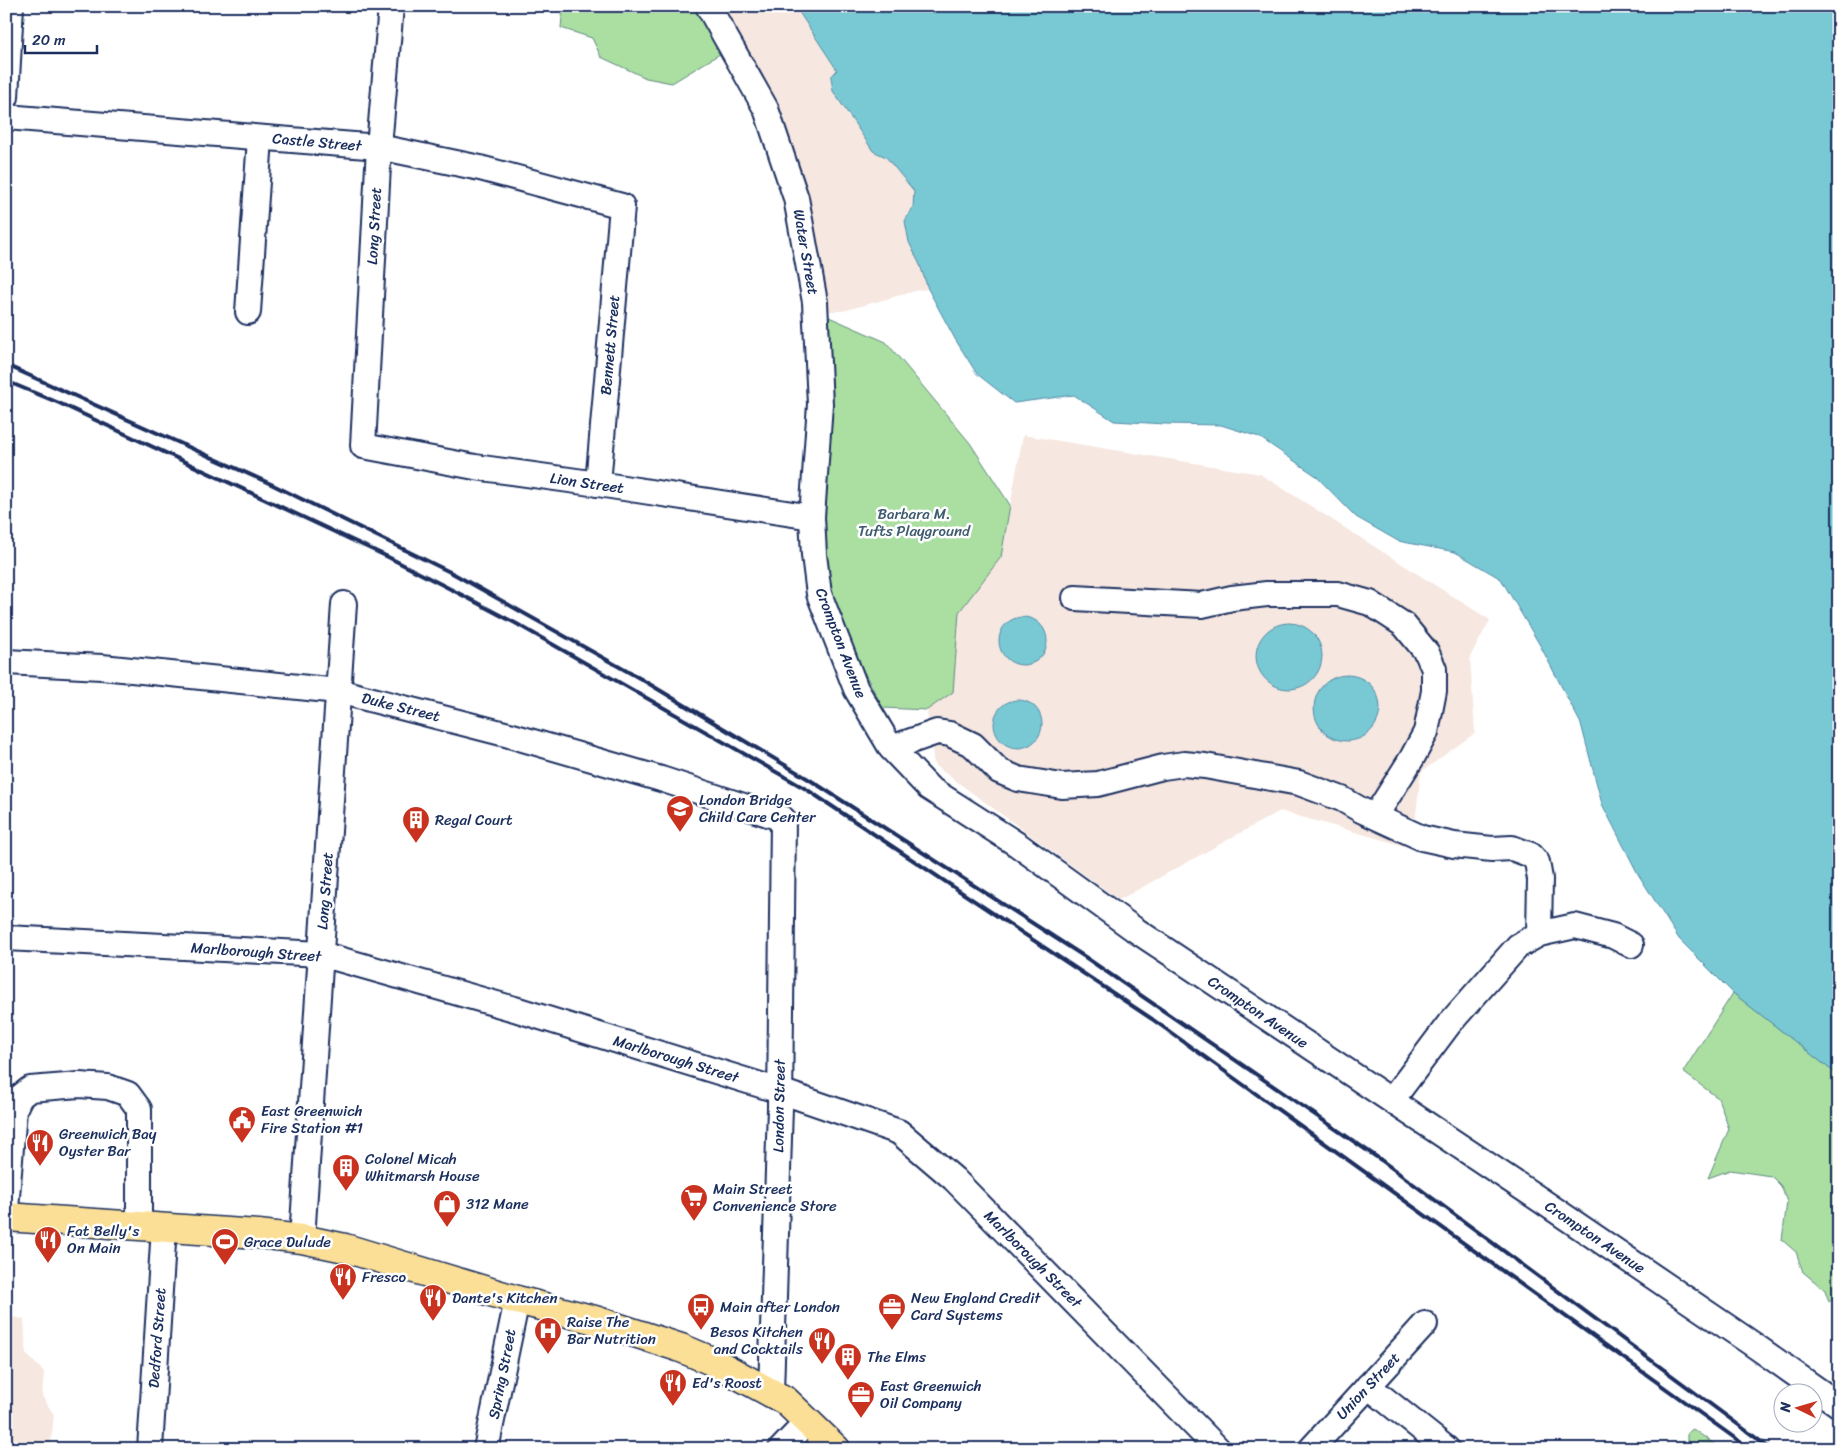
<svg xmlns="http://www.w3.org/2000/svg" width="1845" height="1455" font-family="Sriracha,sans-serif">
<style>
.built{fill:#f6e7e0}
.green{fill:#aadfa1;stroke:#628780}
.water{fill:#79c9d5;stroke:#538ba5}
.lines{fill:none;stroke-linecap:round;stroke-linejoin:round}
.minor-casing{stroke:#1b2f5e;stroke-width:28}
.major-casing{stroke:#1b2f5e;stroke-width:31}
.minor{stroke:#fff;stroke-width:24}
.major{stroke:#fbdf96;stroke-width:28}
.rail{stroke:#1b2f5e;stroke-width:4}
.labels{text-anchor:middle;dominant-baseline:central;stroke-width:5;stroke-linejoin:round;paint-order:stroke}
.street-label{font-size:15px;fill:#1b2f5e;stroke:#fff}
.park-label{font-size:15px;fill:#3f5b6f;stroke:#fff}
.poi-label{font-size:15px;fill:#1b2f5e;stroke:#fff;text-anchor:start}
</style>
<rect width="100%" height="100%" fill="#fff"/>
<filter id="ink" filterUnits="userSpaceOnUse"><feTurbulence type="fractalNoise" baseFrequency=".02" numOctaves="2"/><feDisplacementMap in="SourceGraphic" scale="10" xChannelSelector="R" yChannelSelector="G"/><feConvolveMatrix kernelMatrix="1 2 1 2 8 2 1 2 1" color-interpolation-filters="sRGB"/></filter>
<g filter="url(#ink)">
<g class="built">
<polygon points="707,6 795,6 837,70 831,77 833,91 873,151 886,156 914,191 913,207 920,265 928,289 919,290 843,311 817,311 792,192"/>
<polygon points="1023,435 1260,474 1490,620 1470,657 1475,733 1421,772 1412,848 1280,811 1119,900 934,765 927,710 953,692 959,612 1001,557"/>
<polygon points="6,1316 24,1319 26,1354 44,1372 42,1396 54,1415 50,1449 6,1449"/>
</g>
<g class="green">
<polygon points="563,6 707,6 728,49 672,83 646,78 601,57 592,38 561,28"/>
<polygon points="829,317 886,342 970,443 1010,505 1001,557 959,612 953,692 927,710 883,708 844,634 823,555"/>
<polygon points="1733,993 1839,1076 1839,1295 1829,1302 1825,1290 1803,1272 1796,1252 1782,1240 1787,1202 1781,1186 1771,1176 1730,1170 1708,1178 1729,1129 1718,1098 1683,1072"/>
<polygon points="1693,1429 1721,1449 1687,1449 1687,1433"/>
</g>
<g class="water">
<polygon points="795,6 1839,6 1839,1076 1733,993 1679,939 1638,874 1602,804 1581,724 1541,647 1501,579 1455,552 1398,541 1356,517 1315,475 1259,437 1221,425 1165,424 1114,421 1074,395 1014,403 977,374 955,339 928,289 920,265 909,242 905,221 913,207 914,191 886,157 873,151 833,91 831,77 837,70"/>
<circle cx="1023" cy="641" r="24"/>
<circle cx="1289" cy="656" r="33"/>
<circle cx="1347" cy="708" r="33"/>
<circle cx="1018" cy="724" r="24"/>
</g>
<g class="lines">
<defs>
<g id="minor">
<polyline points="391,6 379,147 363,446 475,467 598,484 812,517"/>
<polyline points="708,6 766,109 796,198 815,302 820,404 812,517 814,555 819,594 856,689 891,748 929,788 1018,845 1134,929 1539,1199 1751,1343 1839,1405"/>
<polyline points="6,97 11,6"/>
<polyline points="6,117 379,147 480,168 622,206 598,484"/>
<polyline points="248,312 260,138"/>
<polyline points="1075,598 1202,605 1232,598 1267,594 1338,594 1370,603 1404,625 1427,653 1434,669 1434,691 1426,732 1412,758 1376,815"/>
<polyline points="6,662 102,667 338,691 509,735 661,779 783,819 780,1107 771,1392"/>
<polyline points="891,748 937,732 950,734 973,745 999,771 1018,779 1062,786 1098,784 1163,767 1184,764 1205,766 1299,783 1342,799 1361,810 1422,838 1454,845 1492,849 1512,848 1531,855 1537,862 1540,879 1539,934"/>
<polyline points="6,938 321,954 518,1010 780,1091 899,1132 954,1179 1218,1449"/>
<polyline points="1392,1100 1449,1024 1518,946 1539,934 1575,926 1613,936 1631,945"/>
<polyline points="6,1209 14,1110 20,1097 30,1089 79,1085 108,1087 128,1094 139,1109 139,1225"/>
<polyline points="302,1239 344,604"/>
<polyline points="1368,1386 1447,1449"/>
<polyline points="150,1449 164,1227"/>
<polyline points="486,1449 517,1300"/>
<polyline points="781,1449 808,1421"/>
<polyline points="1311,1449 1425,1324"/>
</g>
<polyline id="major" points="6,1217 258,1234 302,1239 345,1248 517,1300 595,1320 681,1348 714,1362 786,1401 836,1449"/>
</defs>
<use href="#minor" class="minor-casing"/>
<use href="#major" class="major-casing"/>
<use href="#minor" class="minor"/>
<use href="#major" class="major"/>
<g class="rail">
<polyline points="6,365 271,484 454,574 641,679 810,780 1085,957 1381,1160 1771,1449"/>
<polyline points="6,381 59,403 388,557 464,596 517,624 806,789 1152,1019 1750,1449"/>
</g>
</g>
</g>
<defs>
<symbol id="school-pin" viewBox="-11 -11 22 30"><path d="M0 17L-7.5 6A9.5 9.5 0 1 1 7.5 6Z" fill="#c8321e" stroke="#fff"/><path d="M0-5L7-2L0 1L-7-2ZM-4 1L0 2.5L4 1V4Q0 6-4 4Z" fill="#fff"/></symbol>
<symbol id="building-pin" viewBox="-11 -11 22 30"><path d="M0 17L-7.5 6A9.5 9.5 0 1 1 7.5 6Z" fill="#c8321e" stroke="#fff"/><path d="M-4-6H4V6H1V3H-1V6H-4ZM-2.5-4.3h1.7v1.8h-1.7ZM.8-4.3h1.7v1.8H.8ZM-2.5-1h1.7V.8h-1.7ZM.8-1h1.7V.8H.8Z" fill="#fff"/></symbol>
<symbol id="civic-pin" viewBox="-11 -11 22 30"><path d="M0 17L-7.5 6A9.5 9.5 0 1 1 7.5 6Z" fill="#c8321e" stroke="#fff"/><path d="M-.6-6.5H3V-4.5H.6V-3L4-1V1h2V6H-6V1h2V-1L-.6-3ZM-1.2 2.5V6h2.4V2.5Z" fill="#fff"/></symbol>
<symbol id="restaurant-pin" viewBox="-11 -11 22 30"><path d="M0 17L-7.5 6A9.5 9.5 0 1 1 7.5 6Z" fill="#c8321e" stroke="#fff"/><path d="M-5-6h1v4h1v-4h1v4h1v-4h1v5L-1.5 .5V6h-2V.5L-5-1ZM5-6V6H3V1.5H1.5Q1.5-4 5-6Z" fill="#fff"/></symbol>
<symbol id="supermarket-pin" viewBox="-11 -11 22 30"><path d="M0 17L-7.5 6A9.5 9.5 0 1 1 7.5 6Z" fill="#c8321e" stroke="#fff"/><path d="M-6-5.5h2.5l.6 2H6L4.5 2H-2.5L-4.4-4H-6ZM-1.5 3.2a1.3 1.3 0 1 0 .1 0ZM3 3.2a1.3 1.3 0 1 0 .1 0Z" fill="#fff"/></symbol>
<symbol id="shop-pin" viewBox="-11 -11 22 30"><path d="M0 17L-7.5 6A9.5 9.5 0 1 1 7.5 6Z" fill="#c8321e" stroke="#fff"/><path d="M-5-2.5h2.3a2.7 3.5 0 0 1 5.4 0H5L5.5 6h-11ZM-1.5-2.5h3a1.5 2.3 0 0 0-3 0Z" fill="#fff"/></symbol>
<symbol id="stadium-pin" viewBox="-11 -11 22 30"><path d="M0 17L-7.5 6A9.5 9.5 0 1 1 7.5 6Z" fill="#c8321e" stroke="#fff"/><path d="M0-5a6.5 5 0 1 0 0 10a6.5 5 0 1 0 0-10ZM-3.5-1.8h7v3.6h-7Z" fill="#fff"/></symbol>
<symbol id="bus-pin" viewBox="-11 -11 22 30"><path d="M0 17L-7.5 6A9.5 9.5 0 1 1 7.5 6Z" fill="#c8321e" stroke="#fff"/><path d="M-5-6H5V4H4V6H2V4H-2V6H-4V4H-5ZM-3.5-4V0h7V-4ZM-3.5 1.2v1.5H-2V1.2ZM2 1.2v1.5H3.5V1.2Z" fill="#fff"/></symbol>
<symbol id="office-pin" viewBox="-11 -11 22 30"><path d="M0 17L-7.5 6A9.5 9.5 0 1 1 7.5 6Z" fill="#c8321e" stroke="#fff"/><path d="M-6-3h4V-5.5h4V-3h4V5H-6ZM-1-4.5V-3h2v-1.5ZM-6 0V1H6V0Z" fill="#fff"/></symbol>
<symbol id="hospital-pin" viewBox="-11 -11 22 30"><path d="M0 17L-7.5 6A9.5 9.5 0 1 1 7.5 6Z" fill="#c8321e" stroke="#fff"/><path d="M-5-5h3v3.5h4V-5h3V5h-3V1.5h-4V5h-3Z" fill="#fff"/></symbol>
</defs>
<g fill-rule="evenodd">
<use href="#school-pin" x="664" y="793" width="32" height="43"/>
<use href="#building-pin" x="400" y="804" width="32" height="43"/>
<use href="#civic-pin" x="226" y="1104" width="32" height="43"/>
<use href="#restaurant-pin" x="24" y="1127" width="32" height="43"/>
<use href="#building-pin" x="330" y="1152" width="32" height="43"/>
<use href="#supermarket-pin" x="678" y="1182" width="32" height="43"/>
<use href="#shop-pin" x="431" y="1188" width="32" height="43"/>
<use href="#restaurant-pin" x="32" y="1224" width="32" height="43"/>
<use href="#stadium-pin" x="209" y="1226" width="32" height="43"/>
<use href="#restaurant-pin" x="327" y="1261" width="32" height="43"/>
<use href="#restaurant-pin" x="417" y="1282" width="32" height="43"/>
<use href="#bus-pin" x="685" y="1291" width="32" height="43"/>
<use href="#office-pin" x="876" y="1291" width="32" height="43"/>
<use href="#hospital-pin" x="532" y="1315" width="32" height="43"/>
<use href="#restaurant-pin" x="806" y="1325" width="32" height="43"/>
<use href="#building-pin" x="832" y="1341" width="32" height="43"/>
<use href="#restaurant-pin" x="657" y="1367" width="32" height="43"/>
<use href="#office-pin" x="845" y="1379" width="32" height="43"/>
</g>
<g class="labels">
<g class="street-label">
<text transform="translate(317 142) rotate(5)">Castle Street</text>
<text transform="translate(374 226) rotate(-87)">Long Street</text>
<text transform="translate(806 252) rotate(80)">Water Street</text>
<text transform="translate(610 345) rotate(-85)">Bennett Street</text>
<text transform="translate(587 483) rotate(8)">Lion Street</text>
<text transform="translate(841 643) rotate(69)">Crompton Avenue</text>
<text transform="translate(401 707) rotate(14)">Duke Street</text>
<text transform="translate(325 891) rotate(-86)">Long Street</text>
<text transform="translate(256 952) rotate(4)">Marlborough Street</text>
<text transform="translate(1258 1012) rotate(34)">Crompton Avenue</text>
<text transform="translate(676 1059) rotate(17)">Marlborough Street</text>
<text transform="translate(779 1106) rotate(-89)">London Street</text>
<text transform="translate(1595 1237) rotate(34)">Crompton Avenue</text>
<text transform="translate(1033 1259) rotate(45)">Marlborough Street</text>
<text transform="translate(157 1338) rotate(-86)">Dedford Street</text>
<text transform="translate(502 1374) rotate(-79)">Spring Street</text>
<text transform="translate(1368 1386) rotate(-47)">Union Street</text>
</g>
<g class="park-label">
<text x="914" y="514">Barbara M.<tspan x="914" dy="17">Tufts Playground</tspan></text>
</g>
<g class="poi-label">
<text x="699" y="800">London Bridge<tspan x="699" dy="17">Child Care Center</tspan></text>
<text x="435" y="820">Regal Court</text>
<text x="261" y="1111">East Greenwich<tspan x="261" dy="17">Fire Station #1</tspan></text>
<text x="59" y="1134">Greenwich Bay<tspan x="59" dy="17">Oyster Bar</tspan></text>
<text x="365" y="1159">Colonel Micah<tspan x="365" dy="17">Whitmarsh House</tspan></text>
<text x="713" y="1189">Main Street<tspan x="713" dy="17">Convenience Store</tspan></text>
<text x="466" y="1204">312 Mane</text>
<text x="67" y="1231">Fat Belly's<tspan x="67" dy="17">On Main</tspan></text>
<text x="244" y="1242">Grace Dulude</text>
<text x="362" y="1277">Fresco</text>
<text x="452" y="1298">Dante's Kitchen</text>
<text x="911" y="1298">New England Credit<tspan x="911" dy="17">Card Systems</tspan></text>
<text x="720" y="1307">Main after London</text>
<text x="567" y="1322">Raise The<tspan x="567" dy="17">Bar Nutrition</tspan></text>
<text x="803" y="1332" text-anchor="end">Besos Kitchen<tspan x="803" dy="17">and Cocktails</tspan></text>
<text x="867" y="1357">The Elms</text>
<text x="692" y="1383">Ed's Roost</text>
<text x="880" y="1386">East Greenwich<tspan x="880" dy="17">Oil Company</tspan></text>
</g>
</g>
<rect width="1845" height="1455" fill="none" stroke="#fff" stroke-width="25"/>
<rect x="12" y="12" width="1820" height="1430" fill="none" stroke="#1b2f5e" stroke-width="2" filter="url(#ink)"/>
<g transform="translate(1798 1408) rotate(275)"><circle r="24" fill="#ffffff" stroke="#a4acbf"/>
<path d="M0-4L9 19L0 12L-9 19Z" fill="#c8321e"/>
<text y="-8" font-size="14" font-weight="bold" text-anchor="middle" fill="#1b2f5e">N</text>
</g>
<path d="M25 45v8h72v-8" fill="none" stroke="#1b2f5e" stroke-width="2.5"/>
<text x="32" y="45" font-size="15" fill="#1b2f5e" stroke="#ffffff" stroke-width="4" paint-order="stroke">20 m</text>
</svg>
